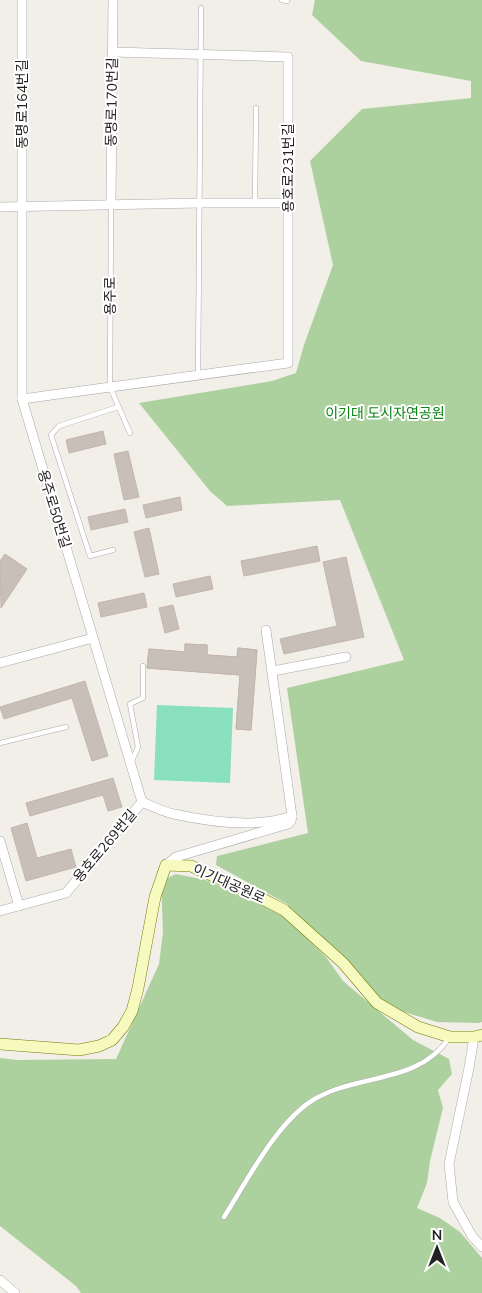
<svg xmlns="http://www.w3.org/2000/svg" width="482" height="1293" font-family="'Nunito Sans','Noto Sans KR',sans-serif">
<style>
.forest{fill:#add19e}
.pitch{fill:#88e0be}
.building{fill:#c7bfb8;stroke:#c4b6ab}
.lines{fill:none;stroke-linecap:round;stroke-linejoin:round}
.lane-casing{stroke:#a9a9a9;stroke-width:5.5}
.street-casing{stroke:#a9a9a9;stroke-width:10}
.secondary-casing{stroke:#707d05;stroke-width:12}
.lane{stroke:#fff;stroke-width:4.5}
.street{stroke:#fff;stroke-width:9}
.secondary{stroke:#f7fabf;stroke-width:11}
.labels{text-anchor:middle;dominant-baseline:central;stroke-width:4;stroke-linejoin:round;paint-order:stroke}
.street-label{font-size:14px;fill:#222;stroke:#fff}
.park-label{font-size:14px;fill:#0c8416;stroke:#fff}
</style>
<rect width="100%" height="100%" fill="#f2efe9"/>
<g class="forest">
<polygon points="315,0 482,0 482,1022 479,1023 437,1022 401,1011 379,998 287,904 216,865 217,856 308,833 287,688 404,660 340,500 227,506 210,491 139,403 272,381 296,373 304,345 333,265 310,161 362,109 471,98 471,81 361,61 312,15"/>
<polygon points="176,874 206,880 284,915 326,957 343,981 413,1040 449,1059 452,1074 438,1090 443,1108 430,1161 427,1183 417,1208 440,1218 460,1232 482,1258 482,1293 81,1293 76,1286 0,1226 0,1058 17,1060 116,1059 159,964 163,932 161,881"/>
</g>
<polygon class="pitch" points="157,705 233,708 230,783 154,780"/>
<g class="building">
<polygon points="103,431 106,444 69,453 66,440"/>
<polygon points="128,451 139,497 124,500 114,454"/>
<polygon points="180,497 182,510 146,518 143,505"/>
<polygon points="125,509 128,522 91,530 88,517"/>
<polygon points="149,528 159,574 145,577 134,532"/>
<polygon points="317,546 320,561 244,576 241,561"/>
<polygon points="5,554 27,569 1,608 0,561"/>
<polygon points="346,557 364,637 284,654 280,639 337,626 323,562"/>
<polygon points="210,576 213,589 176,597 173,584"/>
<polygon points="144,593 147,607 101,617 98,603"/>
<polygon points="173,605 179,629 165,633 159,608"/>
<polygon points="185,644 207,645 207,655 237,657 238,648 257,650 251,730 236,729 240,675 147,668 149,649 185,652"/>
<polygon points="185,644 207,645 207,655 237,657 238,648 257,650 251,730 236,729 240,675 147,668 149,649 185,652"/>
<polygon points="85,681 108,756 92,761 72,698 4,719 0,707"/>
<polygon points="113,778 122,807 108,811 103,795 30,816 26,803"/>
<polygon points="27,823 37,858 71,849 76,867 26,881 11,828"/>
</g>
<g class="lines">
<defs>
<g id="lane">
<polyline points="282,0 287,1"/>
<polyline points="255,203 256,108"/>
<polyline points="111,204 110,387 130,433"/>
<polyline points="198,375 201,8"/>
<polyline points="113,550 90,556 51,435 59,426 118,407"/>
<polyline points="0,743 66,727"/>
<polyline points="131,763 138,747 130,704 143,698 143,666"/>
<path d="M224 1217C247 1181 277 1122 313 1100 356 1073 418 1085 449 1038"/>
</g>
<g id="street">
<polyline points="22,0 22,399 142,802"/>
<polyline points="111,204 113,0"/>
<polyline points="0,207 200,203 288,203"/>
<polyline points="22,399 288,363 288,57 113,52"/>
<polyline points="0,663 93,638"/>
<polyline points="273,671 346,657"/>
<path d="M142 802C152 806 163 812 174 814 210 822 258 828 292 816L266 630"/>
<polyline points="0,841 19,906"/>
<polyline points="166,865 176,857 288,824 291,821 292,816"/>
<polyline points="0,911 66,893 142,802"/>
<polyline points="474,1037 469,1068 449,1164 453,1202 472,1236 482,1247"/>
<polyline points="0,1280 15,1293"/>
</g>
<polyline id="secondary" points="0,1044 79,1050 99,1046 112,1040 123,1027 132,1011 138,988 155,897 166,865 191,866 245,890 284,910 343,963 377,1003 418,1027 450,1037 474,1037 482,1035"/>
</defs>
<use href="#lane" class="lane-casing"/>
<use href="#street" class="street-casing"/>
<use href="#secondary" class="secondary-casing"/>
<use href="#lane" class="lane"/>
<use href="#street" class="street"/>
<use href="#secondary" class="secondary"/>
</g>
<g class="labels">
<g class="street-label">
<text transform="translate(112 102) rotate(-89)">동명로170번길</text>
<text transform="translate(22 104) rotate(-90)">동명로164번길</text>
<text transform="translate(288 168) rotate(-90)">용호로231번길</text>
<text transform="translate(110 296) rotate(-90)">용주로</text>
<text transform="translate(54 509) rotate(73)">용주로50번길</text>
<text transform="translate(105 846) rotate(-50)">용호로269번길</text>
<text transform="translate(229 884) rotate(24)">이기대공원로</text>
</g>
<g class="park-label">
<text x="385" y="413">이기대 도시자연공원</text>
</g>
</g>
<g transform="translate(437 1248)" stroke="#ffffff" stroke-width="4" paint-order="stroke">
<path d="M0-4L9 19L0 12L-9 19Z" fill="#222222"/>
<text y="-8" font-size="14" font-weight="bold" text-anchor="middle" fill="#222222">N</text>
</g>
</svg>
